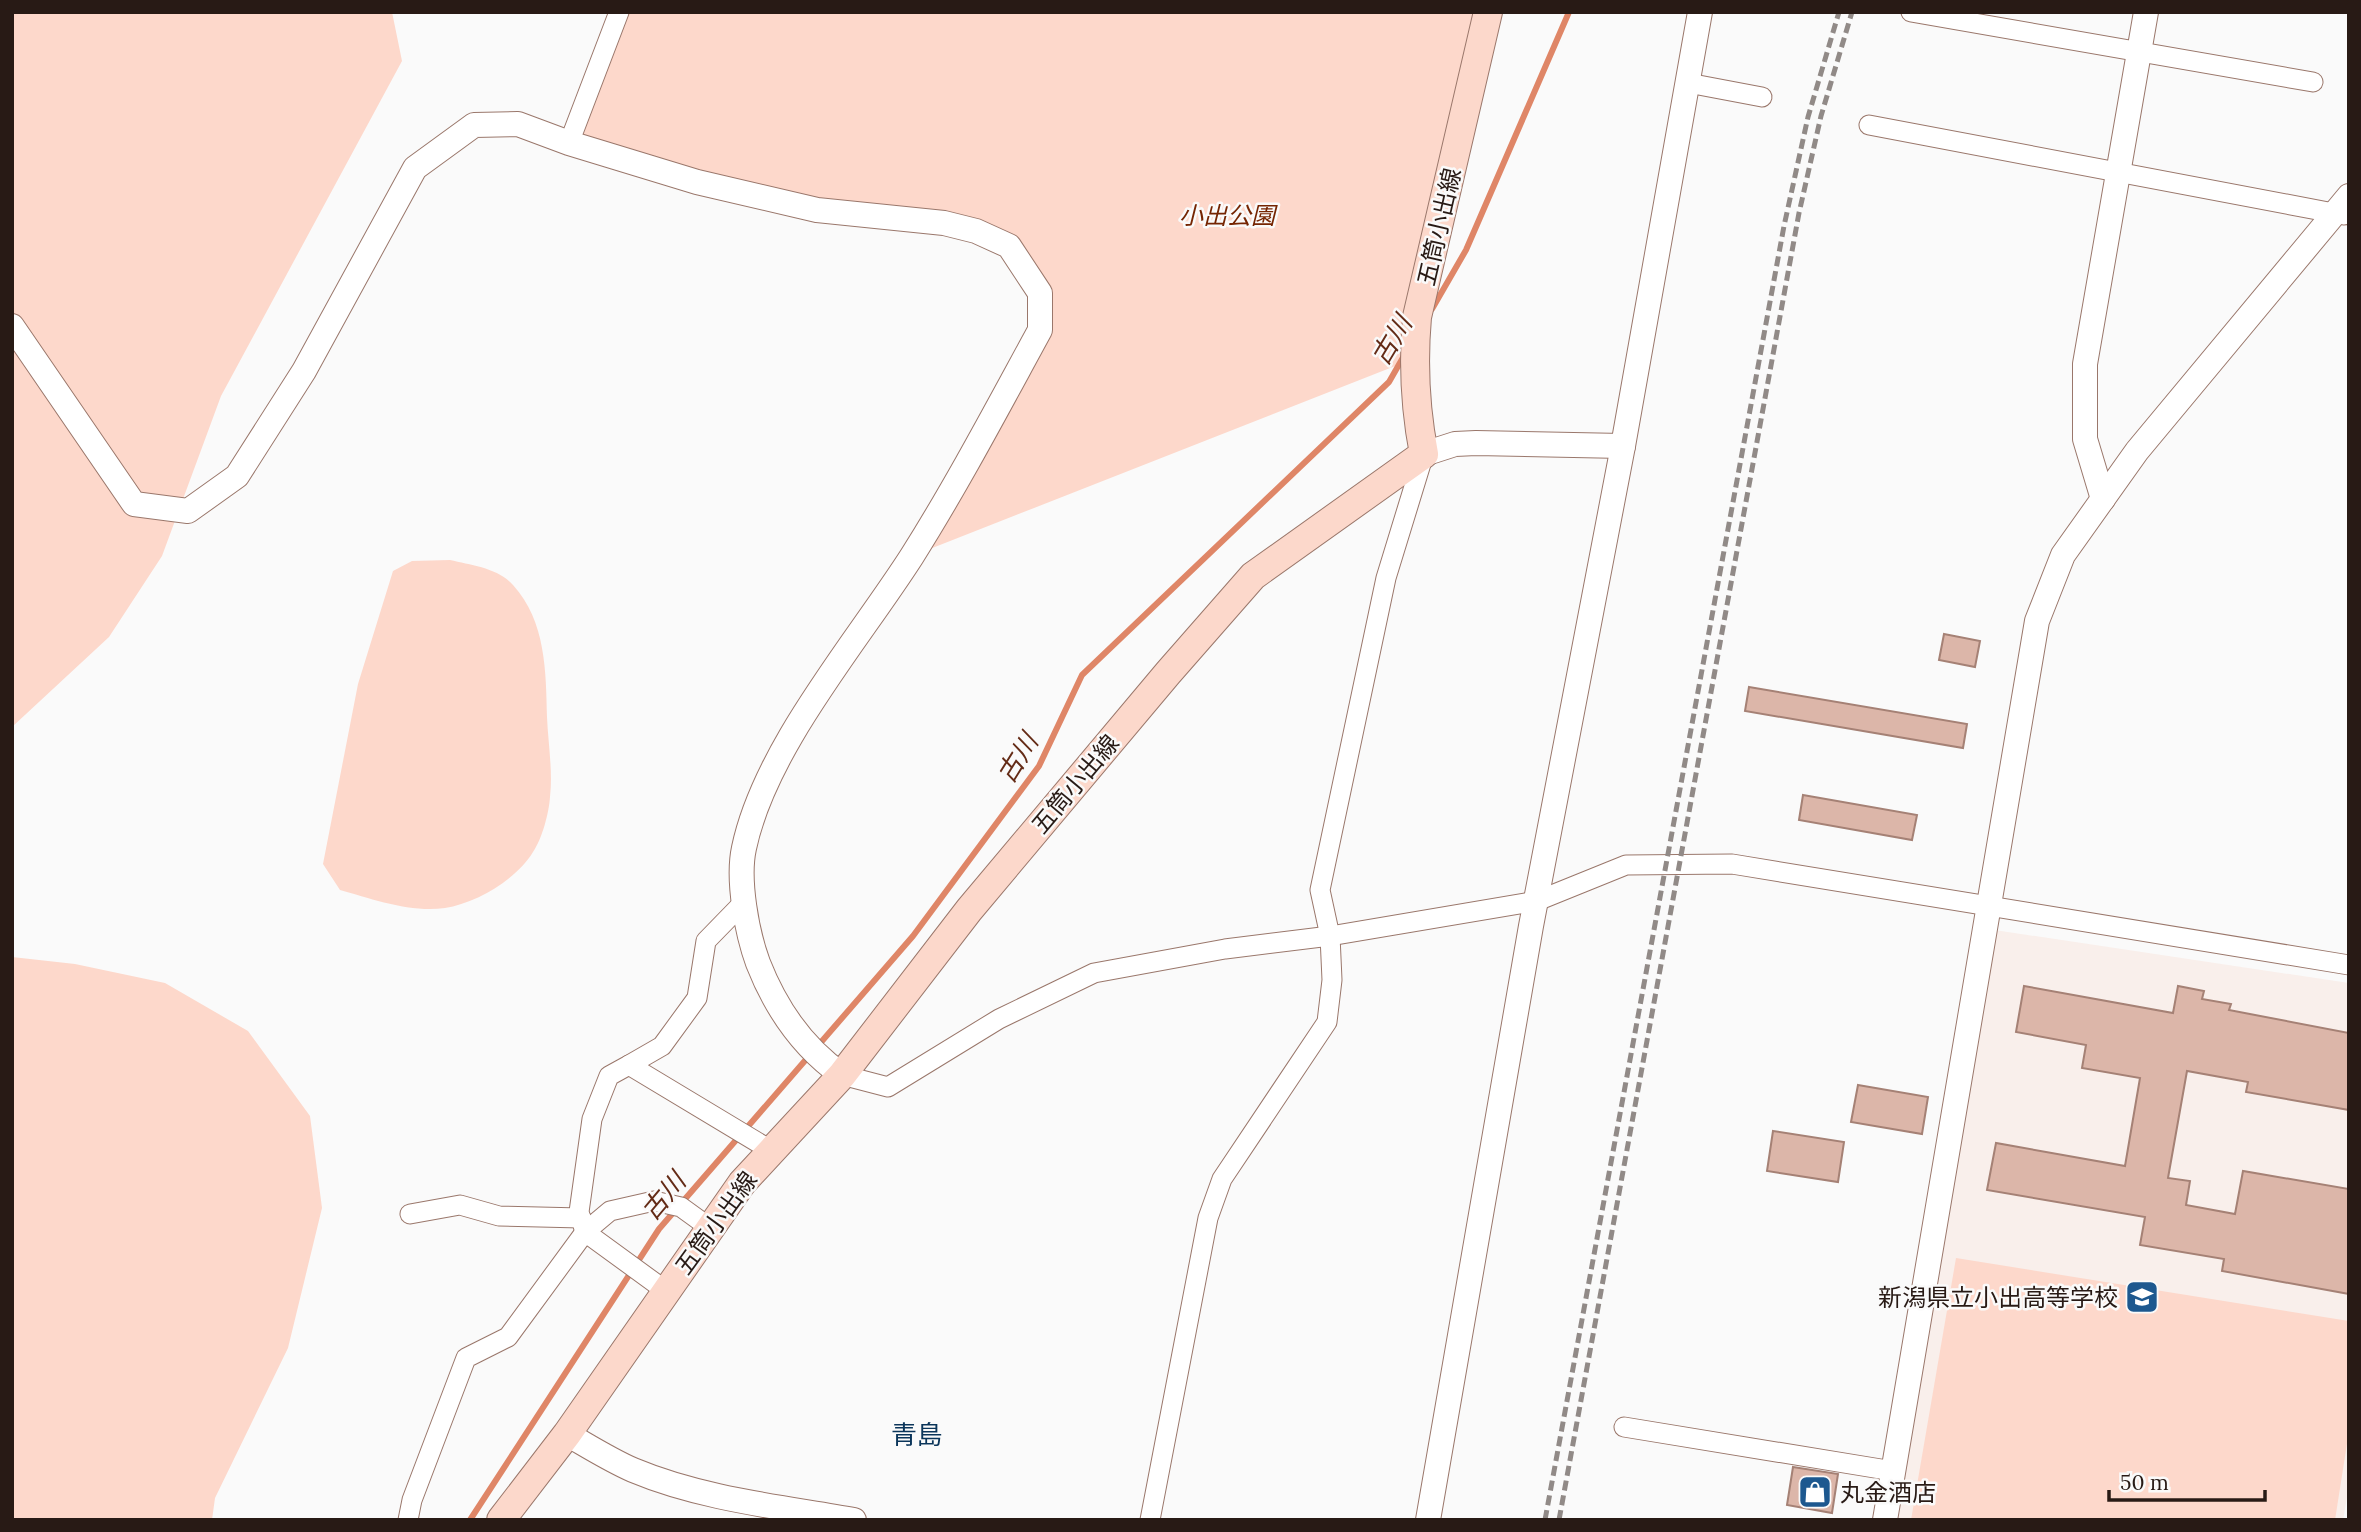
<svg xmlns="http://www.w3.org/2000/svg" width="2361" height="1532" font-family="Lora,'Noto Sans JP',serif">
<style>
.built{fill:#f9efeb}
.green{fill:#fdd8cb}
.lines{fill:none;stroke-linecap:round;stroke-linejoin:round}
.stream{stroke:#df8667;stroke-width:6}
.building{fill:#dcb6a9;stroke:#a58175;stroke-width:2}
.minor-casing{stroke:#9a776b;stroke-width:21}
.tertiary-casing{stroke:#9a776b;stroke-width:26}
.secondary-casing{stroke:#9a776b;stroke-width:30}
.minor{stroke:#fff;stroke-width:19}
.tertiary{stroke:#fff;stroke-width:24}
.secondary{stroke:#fcd8cb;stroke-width:28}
.rail{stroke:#918a87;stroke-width:5;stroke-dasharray:10 5;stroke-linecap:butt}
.labels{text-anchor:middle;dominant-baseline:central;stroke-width:5;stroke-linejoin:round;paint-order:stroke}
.park-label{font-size:24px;font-style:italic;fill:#752502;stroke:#fafafa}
.street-label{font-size:24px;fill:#281a15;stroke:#fafafa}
.poi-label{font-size:24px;fill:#281a15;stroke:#fafafa;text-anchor:end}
.water-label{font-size:26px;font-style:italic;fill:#642b16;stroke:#fafafa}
.neighbourhood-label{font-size:26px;fill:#0b355a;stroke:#fafafa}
</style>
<rect width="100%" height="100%" fill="#fafafa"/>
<polygon class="built" points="1988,929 2349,983 2349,1486 2343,1520 1898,1520 1951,1188"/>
<g class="green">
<polygon points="12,12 392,12 402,61 221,396 162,556 109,637 12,727"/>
<polygon points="629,12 1488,12 1413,359 912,556 1040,330 1009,246 817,210 569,143"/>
<path d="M450 560C471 565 498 568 513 585 546 621 546 672 547 717 548 742 553 771 550 797 549 813 542 839 533 852 516 880 476 903 445 908 411 913 372 899 340 890L323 864 358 684 393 571 412 561Z"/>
<polygon points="12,957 75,964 165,983 248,1031 310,1116 322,1208 288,1348 215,1498 212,1520 12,1520"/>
<polygon points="1956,1258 2349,1321 2349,1431 2335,1520 1911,1520"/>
</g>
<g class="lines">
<g class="stream">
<polyline points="1432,309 1466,250 1569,12"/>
<polyline points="816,1048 913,936 1039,766 1082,675 1389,382 1405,354"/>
<polyline points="470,1520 659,1229 809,1056"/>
</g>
</g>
<g class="building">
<polygon points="1944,634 1980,641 1975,667 1939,660"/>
<polygon points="1749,687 1967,724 1963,748 1745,711"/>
<polygon points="1803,795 1917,815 1912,840 1799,820"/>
<polygon points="2024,986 2173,1013 2178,986 2204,991 2202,999 2231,1004 2229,1010 2349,1033 2349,1110 2246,1092 2248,1082 2187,1071 2168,1178 2190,1181 2186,1205 2235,1214 2243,1171 2349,1189 2349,1294 2222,1271 2224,1259 2140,1245 2145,1217 1987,1190 1996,1143 2125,1166 2140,1078 2082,1068 2086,1045 2016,1032"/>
<polygon points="1858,1085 1928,1097 1922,1134 1851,1122"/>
<polygon points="1773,1131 1844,1142 1838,1182 1767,1171"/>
<polygon points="1793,1467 1838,1474 1832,1513 1787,1505"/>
</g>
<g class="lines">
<defs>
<g id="minor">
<polyline points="1911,12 2313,82"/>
<polyline points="1688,83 1762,97"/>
<polyline points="1869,125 2344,215"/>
<polyline points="569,143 619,12"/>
<polyline points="744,902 706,941 697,998 662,1046 629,1065 772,1151"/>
<polyline points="629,1065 609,1076 592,1119 579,1212 585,1232 666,1291"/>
<polyline points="842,1075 888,1087 999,1019 1094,973 1225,949 1330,936 1537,901 1626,865 1732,864 2349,965"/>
<polyline points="410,1214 460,1205 499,1216 581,1218"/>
<polyline points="1624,1427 1893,1471"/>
<polyline points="408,1520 412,1500 466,1358 508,1337 585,1232 610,1211 654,1201 681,1207 710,1228"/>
<polyline points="1150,1520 1208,1218 1222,1179 1327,1022 1332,980 1330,936 1320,890 1386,578 1424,454"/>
</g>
<g id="tertiary">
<path d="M12 326 134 504 188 511 237 476 304 371 415 168 474 125 518 124 569 143 697 182 817 210 944 223 976 231 1009 246 1040 293V330C999 405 958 483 912 556 857 642 765 748 744 848 737 880 747 933 758 963 776 1009 802 1047 842 1075"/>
<polyline points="1424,454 1455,444 1476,443 1623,446"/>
<polyline points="2103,499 2085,439 2085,364 2146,12"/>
<path d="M567 1434C588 1446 610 1460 633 1470 702 1499 781 1507 854 1520"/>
<polyline points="1428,1520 1531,926 1623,446 1700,12"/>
<polyline points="1885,1520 2037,621 2063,555 2137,451 2349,196"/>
</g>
<path id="secondary" d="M501 1520 567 1434 742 1183 842 1075 969 910 1168 673 1253 576 1424 454C1415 408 1413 363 1417 317L1488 12"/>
</defs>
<use href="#minor" class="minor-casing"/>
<use href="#tertiary" class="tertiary-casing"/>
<use href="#secondary" class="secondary-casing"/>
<use href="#minor" class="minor"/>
<use href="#tertiary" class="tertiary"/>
<use href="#secondary" class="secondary"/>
<g class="rail">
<polyline points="1545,1520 1784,226 1808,117 1839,12"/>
<polyline points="1559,1520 1799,213 1821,116 1852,12"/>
</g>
</g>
<defs>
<symbol id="school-square" viewBox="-11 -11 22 22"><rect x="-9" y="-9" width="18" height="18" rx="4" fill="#1d588f" stroke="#fafafa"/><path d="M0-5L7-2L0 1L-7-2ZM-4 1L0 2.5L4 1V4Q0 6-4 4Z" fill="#fff"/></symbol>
<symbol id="shop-square" viewBox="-11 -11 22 22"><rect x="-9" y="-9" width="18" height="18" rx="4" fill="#1d588f" stroke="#fafafa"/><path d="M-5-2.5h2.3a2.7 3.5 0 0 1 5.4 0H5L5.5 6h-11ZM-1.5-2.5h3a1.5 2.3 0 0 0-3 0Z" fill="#fff"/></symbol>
</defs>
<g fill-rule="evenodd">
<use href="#school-square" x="2123" y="1278" width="38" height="38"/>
<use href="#shop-square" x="1796" y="1473" width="38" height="38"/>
</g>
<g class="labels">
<g class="park-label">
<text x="1227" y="215">小出公園</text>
</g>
<g class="street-label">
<text transform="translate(1439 227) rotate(-77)">五筒小出線</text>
<text transform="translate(1075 784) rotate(-50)">五筒小出線</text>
<text transform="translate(716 1223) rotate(-54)">五筒小出線</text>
</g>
<g class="poi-label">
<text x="2118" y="1297">新潟県立小出高等学校</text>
<text x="1840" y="1492" text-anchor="start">丸金酒店</text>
</g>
<g class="water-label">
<text transform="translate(1391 340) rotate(-59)">古川</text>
<text transform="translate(1017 758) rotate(-58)">古川</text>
<text transform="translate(663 1196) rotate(-50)">古川</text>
</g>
<g class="neighbourhood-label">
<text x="917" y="1434">青島</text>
</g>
</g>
<rect width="2361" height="1532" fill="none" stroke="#281a15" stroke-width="28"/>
<path d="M2109 1490v10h156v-10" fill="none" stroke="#281a15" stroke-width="3.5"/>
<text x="2120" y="1490" font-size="21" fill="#281a15" stroke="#fafafa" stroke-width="5" paint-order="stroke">50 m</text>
</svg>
